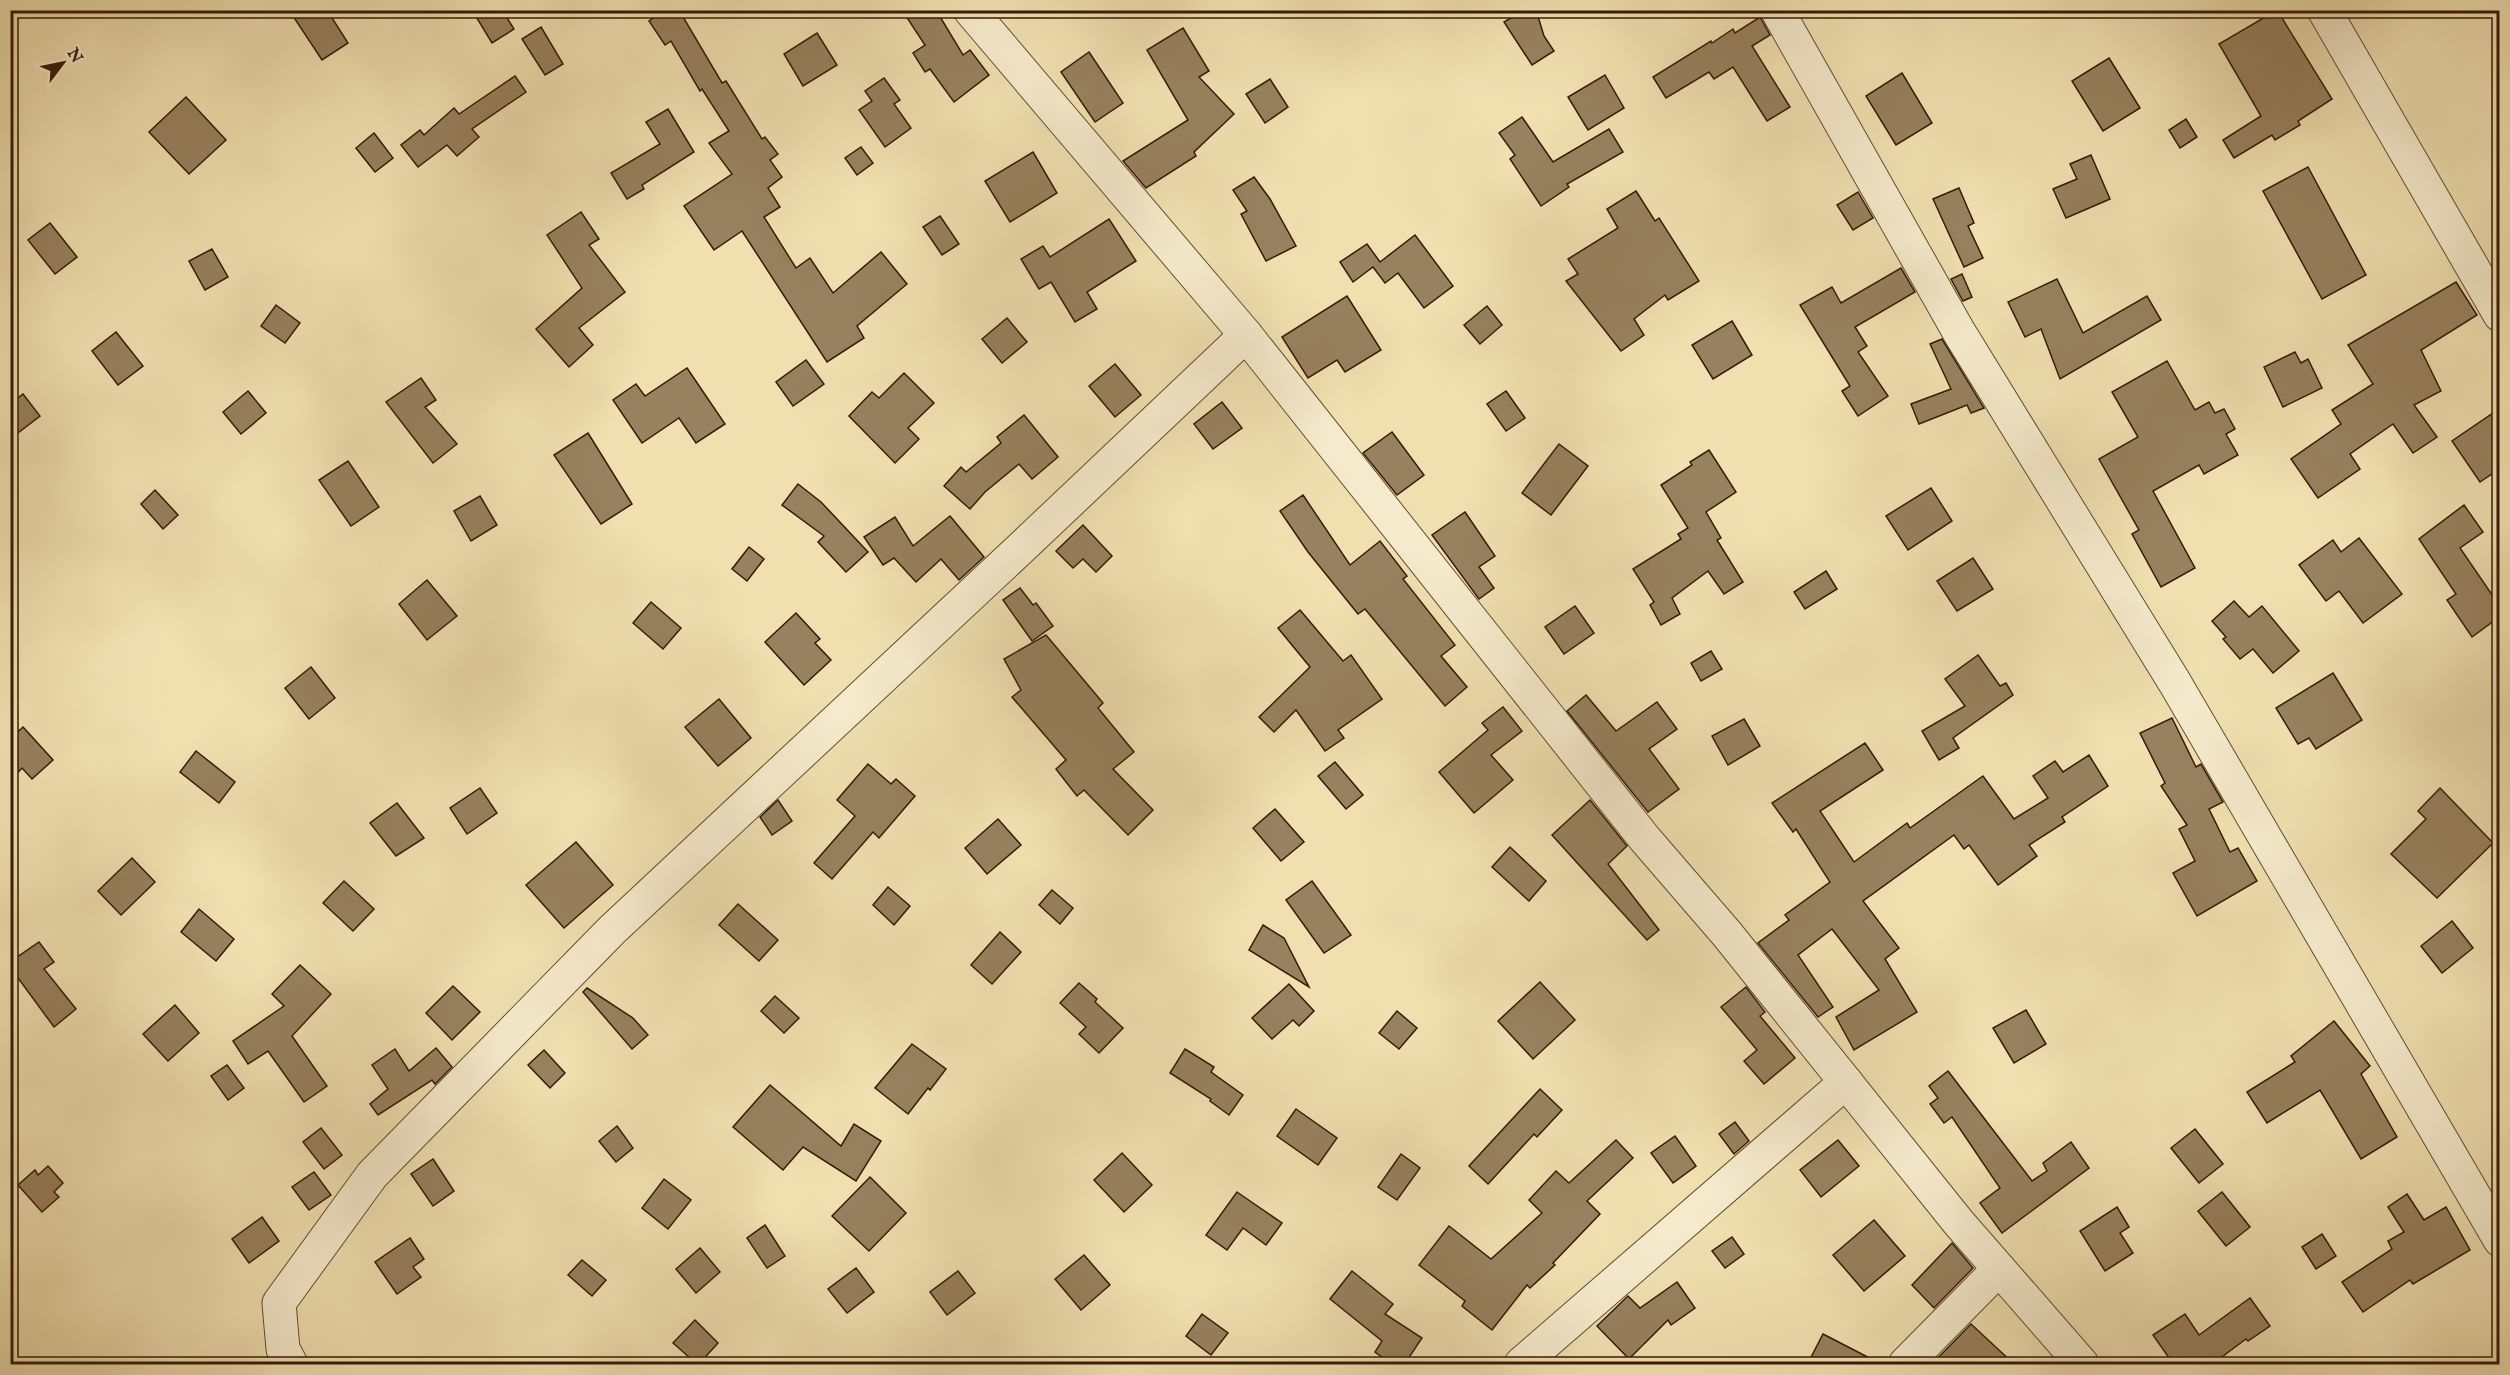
<svg xmlns="http://www.w3.org/2000/svg" width="2510" height="1375" font-family="'IM FELL English',serif">
<style>
.building{fill:#97815e;stroke:#361a06;stroke-width:1.5}
.lines{fill:none;stroke-linecap:round;stroke-linejoin:round}
.minor-casing{stroke:#644c30;stroke-width:35}
.minor{stroke:#f5ebcc;stroke-width:33}
</style>
<rect width="100%" height="100%" fill="#f0e0b0"/>
<filter id="stains"><feTurbulence type="fractalNoise" baseFrequency=".00333" numOctaves="4"/><feColorMatrix values="0 0 0 0 .2 0 0 0 0 .09 0 0 0 0 .02 0 0 0 .5 -.17"/></filter>
<radialGradient id="worn" r=".72"><stop offset=".6" stop-color="#630" stop-opacity="0"/><stop offset="1" stop-color="#630" stop-opacity=".3"/></radialGradient>
<g class="building">
<polygon points="289,10 327,10 348,43 322,60"/>
<polygon points="472,10 502,10 514,29 492,43"/>
<polygon points="665,10 679,10 722,83 726,81 762,139 765,137 778,154 770,160 782,177 768,188 780,207 764,217 796,268 810,258 833,293 881,252 907,284 857,326 864,338 827,362 742,231 714,250 684,206 732,174 709,143 729,131 702,89 700,91 671,41 665,45 649,21"/>
<polygon points="902,10 936,10 963,55 970,50 989,75 954,102 930,69 925,72 913,53 925,45"/>
<polygon points="1524,10 1536,10 1544,36 1554,51 1532,65 1504,22"/>
<polygon points="2277,10 2332,99 2298,121 2300,125 2275,140 2272,135 2234,158 2223,140 2261,116 2219,44"/>
<polygon points="1760,17 1770,35 1752,46 1790,107 1767,121 1733,67 1714,79 1709,72 1666,98 1653,77 1711,41 1712,43 1733,29 1735,33"/>
<polygon points="541,27 563,64 545,75 522,39"/>
<polygon points="1183,28 1209,71 1199,77 1234,114 1194,152 1196,156 1146,188 1123,161 1188,120 1147,50"/>
<polygon points="817,33 837,65 803,86 784,54"/>
<polygon points="1089,52 1123,103 1095,122 1061,72"/>
<polygon points="2109,58 2140,108 2103,131 2072,81"/>
<polygon points="1902,73 1932,123 1896,145 1866,96"/>
<polygon points="1605,75 1624,108 1588,130 1568,97"/>
<polygon points="515,76 526,92 472,129 479,137 457,156 447,145 418,167 401,145 420,130 424,135 454,108 459,114"/>
<polygon points="884,78 900,100 894,104 911,128 885,147 859,110 872,101 865,91"/>
<polygon points="1270,79 1288,107 1265,123 1246,94"/>
<polygon points="186,97 226,140 189,174 149,132"/>
<polygon points="668,109 694,152 642,185 644,189 627,199 611,173 660,144 646,122"/>
<polygon points="1522,117 1553,162 1609,129 1623,152 1567,184 1569,187 1541,206 1510,159 1515,155 1499,133"/>
<polygon points="2186,119 2197,137 2180,148 2169,130"/>
<polygon points="374,133 393,158 375,172 356,148"/>
<polygon points="861,147 873,163 857,175 845,158"/>
<polygon points="1033,152 1057,193 1010,222 985,181"/>
<polygon points="2091,155 2110,199 2066,218 2053,189 2077,179 2070,164"/>
<polygon points="2308,167 2366,275 2322,299 2263,191"/>
<polygon points="1254,177 1270,199 1296,246 1266,261 1241,214 1247,211 1233,190"/>
<polygon points="1959,188 1974,223 1968,226 1983,258 1964,267 1933,199"/>
<polygon points="1636,191 1655,221 1659,218 1699,281 1668,300 1665,295 1634,319 1644,335 1621,351 1566,281 1578,274 1568,259 1618,228 1607,209"/>
<polygon points="1858,192 1873,218 1853,230 1837,205"/>
<polygon points="581,212 599,239 589,245 625,292 579,328 593,345 569,367 536,329 582,288 547,235"/>
<polygon points="940,216 959,244 942,255 923,227"/>
<polygon points="1109,219 1136,261 1087,292 1097,309 1075,322 1051,282 1039,289 1021,259 1043,246 1050,257"/>
<polygon points="50,223 77,257 55,274 28,240"/>
<polygon points="1415,235 1453,286 1424,308 1398,273 1385,283 1373,267 1353,282 1340,262 1367,244 1380,262"/>
<polygon points="212,249 228,277 205,290 189,261"/>
<polygon points="1901,268 1915,292 1855,327 1867,346 1858,352 1888,396 1858,416 1842,391 1850,386 1800,305 1832,287 1841,303"/>
<polygon points="1962,274 1972,297 1963,301 1951,279"/>
<polygon points="2057,279 2083,333 2147,296 2161,320 2060,379 2041,329 2025,337 2008,302"/>
<polygon points="2456,282 2477,315 2421,350 2441,391 2414,405 2437,437 2413,453 2393,424 2350,454 2360,469 2318,498 2291,459 2341,424 2332,410 2373,384 2348,345"/>
<polygon points="1347,296 1381,350 1345,372 1337,360 1308,378 1282,337"/>
<polygon points="276,305 300,323 285,343 261,326"/>
<polygon points="1487,306 1502,325 1480,344 1464,325"/>
<polygon points="1007,318 1027,342 1002,363 982,339"/>
<polygon points="1732,321 1752,355 1713,379 1692,345"/>
<polygon points="116,332 143,366 118,385 92,351"/>
<polygon points="1942,339 1984,408 1971,413 1967,405 1919,424 1911,404 1951,389 1930,344"/>
<polygon points="2295,352 2301,363 2308,359 2322,388 2283,407 2264,367"/>
<polygon points="806,360 824,384 793,406 776,382"/>
<polygon points="2167,361 2195,410 2209,402 2215,413 2224,409 2235,429 2226,434 2238,455 2204,474 2199,465 2153,491 2195,568 2161,587 2132,534 2139,530 2099,459 2138,437 2112,392"/>
<polygon points="1115,364 1141,395 1115,417 1089,386"/>
<polygon points="687,368 725,424 696,443 679,418 642,443 613,400 636,384 645,396"/>
<polygon points="904,373 934,403 908,428 919,439 895,463 849,416 872,392 879,398"/>
<polygon points="421,378 436,400 425,407 457,444 433,463 386,402"/>
<polygon points="248,391 266,413 241,434 223,412"/>
<polygon points="1506,391 1525,418 1506,431 1487,404"/>
<polygon points="23,394 40,416 10,439 10,404"/>
<polygon points="1222,402 1242,428 1213,449 1194,424"/>
<polygon points="2499,409 2499,469 2480,482 2452,441"/>
<polygon points="1024,415 1058,457 1032,479 1019,464 985,492 970,509 944,486 961,467 966,472 1001,443 997,437"/>
<polygon points="1392,432 1424,475 1397,495 1363,453"/>
<polygon points="588,433 632,504 601,524 554,455"/>
<polygon points="1559,444 1588,466 1551,515 1522,493"/>
<polygon points="1709,450 1736,492 1706,512 1721,538 1717,540 1743,582 1724,594 1708,571 1672,598 1680,614 1661,625 1650,605 1654,602 1633,569 1681,539 1678,534 1688,528 1661,485 1692,465 1690,462"/>
<polygon points="348,461 379,507 351,526 319,480"/>
<polygon points="798,484 821,502 868,552 846,572 818,542 824,536 782,505"/>
<polygon points="1931,488 1952,521 1908,550 1886,516"/>
<polygon points="155,490 178,515 163,529 141,504"/>
<polygon points="1303,495 1350,565 1380,541 1407,576 1403,579 1455,645 1441,656 1467,687 1445,706 1365,609 1358,614 1308,552 1280,511"/>
<polygon points="480,496 497,525 471,541 454,511"/>
<polygon points="2464,505 2483,532 2460,548 2499,605 2499,617 2472,637 2447,600 2456,594 2419,539"/>
<polygon points="1465,512 1495,556 1479,567 1494,588 1479,599 1432,535"/>
<polygon points="950,516 984,557 959,580 941,559 916,582 894,558 883,565 864,537 895,517 913,546"/>
<polygon points="1083,525 1112,556 1096,572 1083,559 1073,568 1056,551"/>
<polygon points="2359,538 2402,594 2363,623 2339,591 2326,601 2299,565 2333,540 2341,552"/>
<polygon points="749,547 764,559 747,581 732,569"/>
<polygon points="1973,558 1993,589 1957,611 1937,581"/>
<polygon points="1826,571 1837,589 1805,609 1794,592"/>
<polygon points="427,580 457,616 427,640 399,604"/>
<polygon points="1020,588 1033,605 1036,603 1053,626 1032,641 1003,600"/>
<polygon points="2234,601 2249,617 2262,606 2299,651 2273,673 2253,649 2240,659 2223,639 2226,637 2212,621"/>
<polygon points="651,602 681,628 663,649 633,623"/>
<polygon points="1575,606 1594,633 1564,654 1545,627"/>
<polygon points="1300,610 1343,661 1351,655 1382,699 1338,730 1344,738 1325,751 1296,710 1274,732 1259,717 1310,667 1278,628"/>
<polygon points="796,613 820,639 815,643 831,660 804,685 765,642"/>
<polygon points="1046,635 1103,703 1098,708 1134,752 1113,769 1153,810 1128,835 1084,790 1077,796 1056,769 1066,760 1012,697 1021,690 1004,659"/>
<polygon points="1711,651 1722,669 1701,681 1691,663"/>
<polygon points="1978,655 2000,686 2006,683 2013,695 1953,738 1959,748 1939,760 1922,731 1965,706 1945,679"/>
<polygon points="311,667 335,698 309,719 285,688"/>
<polygon points="2333,673 2362,720 2316,749 2309,738 2298,744 2276,708"/>
<polygon points="1586,695 1616,731 1657,702 1677,729 1649,749 1679,789 1648,812 1567,711"/>
<polygon points="719,699 751,738 718,766 685,727"/>
<polygon points="1503,707 1522,731 1491,755 1513,780 1474,813 1439,772 1488,730 1482,723"/>
<polygon points="2172,718 2196,767 2201,764 2223,802 2209,809 2230,852 2238,848 2257,881 2197,916 2173,873 2195,861 2179,829 2187,825 2161,786 2165,783 2140,733"/>
<polygon points="1744,719 1760,746 1728,765 1712,736"/>
<polygon points="23,727 53,760 32,779 22,768 10,781 10,739"/>
<polygon points="1865,743 1883,770 1820,811 1854,862 1907,823 1910,828 1983,776 2014,819 2048,798 2033,776 2055,761 2063,772 2089,755 2108,786 2062,817 2065,822 2029,845 2037,856 1998,885 1969,845 1964,849 1954,835 1863,901 1899,948 1885,959 1917,1012 1854,1050 1836,1017 1879,990 1832,929 1798,955 1833,1007 1818,1017 1758,943 1789,920 1785,915 1830,882 1796,829 1793,832 1772,803"/>
<polygon points="196,751 235,782 219,803 180,772"/>
<polygon points="1335,762 1363,795 1346,809 1318,776"/>
<polygon points="868,764 891,784 896,779 915,796 879,838 873,832 832,879 814,863 855,816 837,800"/>
<polygon points="480,788 497,813 467,834 450,808"/>
<polygon points="2440,788 2493,843 2437,898 2391,854 2426,819 2418,811"/>
<polygon points="778,800 792,821 772,835 760,817"/>
<polygon points="1590,800 1627,846 1608,864 1659,930 1647,940 1552,835"/>
<polygon points="397,803 424,838 396,856 370,823"/>
<polygon points="1275,809 1304,842 1281,861 1253,828"/>
<polygon points="998,819 1021,845 987,874 965,848"/>
<polygon points="576,842 613,885 564,928 526,885"/>
<polygon points="1510,847 1546,881 1529,901 1492,867"/>
<polygon points="132,858 155,882 121,915 98,891"/>
<polygon points="344,881 374,909 353,931 323,903"/>
<polygon points="1312,881 1351,935 1324,953 1286,900"/>
<polygon points="888,887 910,906 894,925 873,905"/>
<polygon points="1052,890 1073,908 1060,924 1039,905"/>
<polygon points="738,904 778,940 759,961 719,925"/>
<polygon points="199,909 234,939 216,961 181,932"/>
<polygon points="2452,921 2473,948 2442,973 2421,946"/>
<polygon points="1263,925 1284,938 1309,987 1249,950"/>
<polygon points="1000,932 1021,952 992,984 971,965"/>
<polygon points="39,942 54,962 44,969 76,1009 54,1027 10,967 10,962"/>
<polygon points="300,965 331,994 292,1036 327,1086 304,1102 268,1051 248,1064 233,1041 284,1006 272,994"/>
<polygon points="1540,982 1575,1020 1533,1059 1498,1021"/>
<polygon points="1079,983 1097,999 1095,1002 1123,1028 1099,1053 1079,1034 1086,1027 1060,1003"/>
<polygon points="1289,984 1314,1011 1299,1026 1293,1020 1272,1039 1252,1018"/>
<polygon points="453,986 480,1012 452,1040 426,1013"/>
<polygon points="1746,987 1765,1012 1760,1016 1795,1058 1764,1084 1744,1061 1757,1050 1721,1007"/>
<polygon points="587,988 633,1018 648,1035 632,1049 583,992"/>
<polygon points="775,996 799,1018 784,1033 761,1011"/>
<polygon points="175,1005 199,1033 168,1061 143,1034"/>
<polygon points="2026,1010 2046,1044 2014,1063 1993,1028"/>
<polygon points="1397,1011 1417,1028 1399,1049 1379,1033"/>
<polygon points="2334,1021 2370,1066 2361,1074 2397,1137 2361,1159 2320,1090 2267,1123 2247,1092 2295,1062 2291,1056"/>
<polygon points="912,1044 946,1069 930,1090 928,1088 908,1114 875,1088"/>
<polygon points="436,1048 452,1067 435,1084 432,1080 378,1115 370,1104 388,1089 372,1065 395,1049 409,1071"/>
<polygon points="1185,1049 1214,1067 1211,1072 1243,1095 1229,1115 1210,1101 1211,1099 1170,1073"/>
<polygon points="544,1050 565,1073 550,1088 528,1065"/>
<polygon points="227,1065 244,1088 228,1100 211,1076"/>
<polygon points="1948,1071 2032,1181 2047,1171 2043,1163 2071,1142 2089,1168 2002,1233 1980,1203 2000,1188 1952,1117 1944,1123 1930,1104 1938,1098 1929,1086"/>
<polygon points="770,1085 841,1146 854,1124 881,1141 856,1181 803,1147 783,1170 733,1127"/>
<polygon points="1540,1089 1562,1110 1537,1137 1534,1134 1488,1184 1469,1166"/>
<polygon points="1296,1109 1337,1138 1318,1165 1277,1136"/>
<polygon points="1735,1122 1749,1141 1734,1154 1719,1134"/>
<polygon points="617,1126 633,1148 616,1162 599,1141"/>
<polygon points="321,1128 342,1155 324,1169 303,1142"/>
<polygon points="2195,1129 2223,1164 2199,1183 2171,1148"/>
<polygon points="1675,1136 1696,1166 1673,1183 1651,1153"/>
<polygon points="1616,1140 1633,1158 1587,1201 1600,1214 1553,1263 1555,1265 1530,1288 1527,1285 1492,1330 1462,1306 1465,1301 1419,1265 1449,1226 1491,1259 1542,1213 1529,1200 1556,1171 1569,1183"/>
<polygon points="1838,1140 1859,1166 1821,1197 1800,1170"/>
<polygon points="1122,1153 1152,1185 1124,1212 1094,1180"/>
<polygon points="1401,1154 1420,1168 1397,1200 1378,1187"/>
<polygon points="433,1159 454,1191 433,1206 411,1174"/>
<polygon points="48,1166 63,1183 54,1192 59,1197 42,1212 18,1185 35,1170 38,1175"/>
<polygon points="314,1172 331,1195 309,1210 292,1187"/>
<polygon points="870,1177 906,1213 869,1251 832,1216"/>
<polygon points="664,1179 691,1200 668,1229 642,1208"/>
<polygon points="1237,1192 1282,1223 1266,1245 1243,1228 1227,1250 1206,1235"/>
<polygon points="2222,1192 2250,1227 2226,1246 2198,1211"/>
<polygon points="2407,1194 2424,1220 2446,1207 2470,1250 2413,1284 2410,1280 2363,1312 2342,1282 2392,1249 2388,1241 2404,1232 2388,1207"/>
<polygon points="2117,1207 2129,1227 2120,1233 2133,1253 2105,1271 2080,1231"/>
<polygon points="262,1217 279,1241 249,1263 232,1239"/>
<polygon points="1874,1220 1905,1256 1864,1291 1833,1255"/>
<polygon points="765,1225 785,1256 767,1268 747,1238"/>
<polygon points="2322,1234 2336,1256 2316,1269 2302,1247"/>
<polygon points="1732,1237 1744,1254 1725,1268 1712,1251"/>
<polygon points="410,1238 424,1259 413,1267 421,1277 397,1294 375,1262"/>
<polygon points="1952,1243 1973,1268 1934,1308 1912,1285"/>
<polygon points="700,1248 720,1272 696,1293 676,1269"/>
<polygon points="1084,1255 1110,1285 1081,1310 1055,1279"/>
<polygon points="582,1260 606,1280 592,1296 568,1275"/>
<polygon points="856,1268 874,1292 847,1313 828,1289"/>
<polygon points="958,1271 975,1293 947,1315 930,1292"/>
<polygon points="1352,1271 1393,1304 1385,1314 1422,1338 1404,1365 1393,1365 1375,1352 1382,1341 1330,1299"/>
<polygon points="1677,1282 1695,1308 1671,1325 1668,1320 1629,1359 1597,1326 1628,1296 1640,1308"/>
<polygon points="2250,1298 2270,1326 2248,1341 2246,1339 2211,1365 2174,1365 2153,1335 2185,1314 2199,1335"/>
<polygon points="1202,1314 1228,1333 1211,1355 1186,1336"/>
<polygon points="695,1320 718,1343 698,1365 673,1343"/>
<polygon points="1971,1324 2015,1365 1931,1365"/>
<polygon points="1823,1334 1883,1365 1807,1365"/>
</g>
<g class="lines">
<defs>
<g id="minor">
<polyline points="970,10 1246,335 1645,839 1727,934 1959,1223 2082,1364"/>
<polyline points="1777,10 1959,332 2175,683 2500,1240"/>
<polyline points="2324,10 2500,315"/>
<polyline points="291,1364 283,1349 279,1303 372,1175 612,930 1020,549 1246,335"/>
<polyline points="1521,1364 1846,1082"/>
<polyline points="1905,1364 1999,1269"/>
</g>
</defs>
<use href="#minor" class="minor-casing"/>
<use href="#minor" class="minor"/>
</g>
<rect width="2510" height="1375" fill="none" stroke="#f0e0b0" stroke-width="36"/>
<rect x="12" y="12" width="2486" height="1351" fill="none" stroke="#361a06" stroke-width="3"/>
<rect x="18" y="18" width="2474" height="1339" fill="none" stroke="#361a06" stroke-width="1.5"/>
<g transform="translate(63 63) rotate(58)" stroke="#f5ebcc" stroke-width="4.5" paint-order="stroke">
<path d="M0-4.5L10 22L0 15L-10 22Z" fill="#361a06"/>
<text y="-9" font-size="16" font-weight="bold" text-anchor="middle" fill="#361a06">N</text>
</g>
<rect width="100%" height="100%" filter="url(#stains)"/>
<rect width="100%" height="100%" fill="url(#worn)"/>
</svg>
